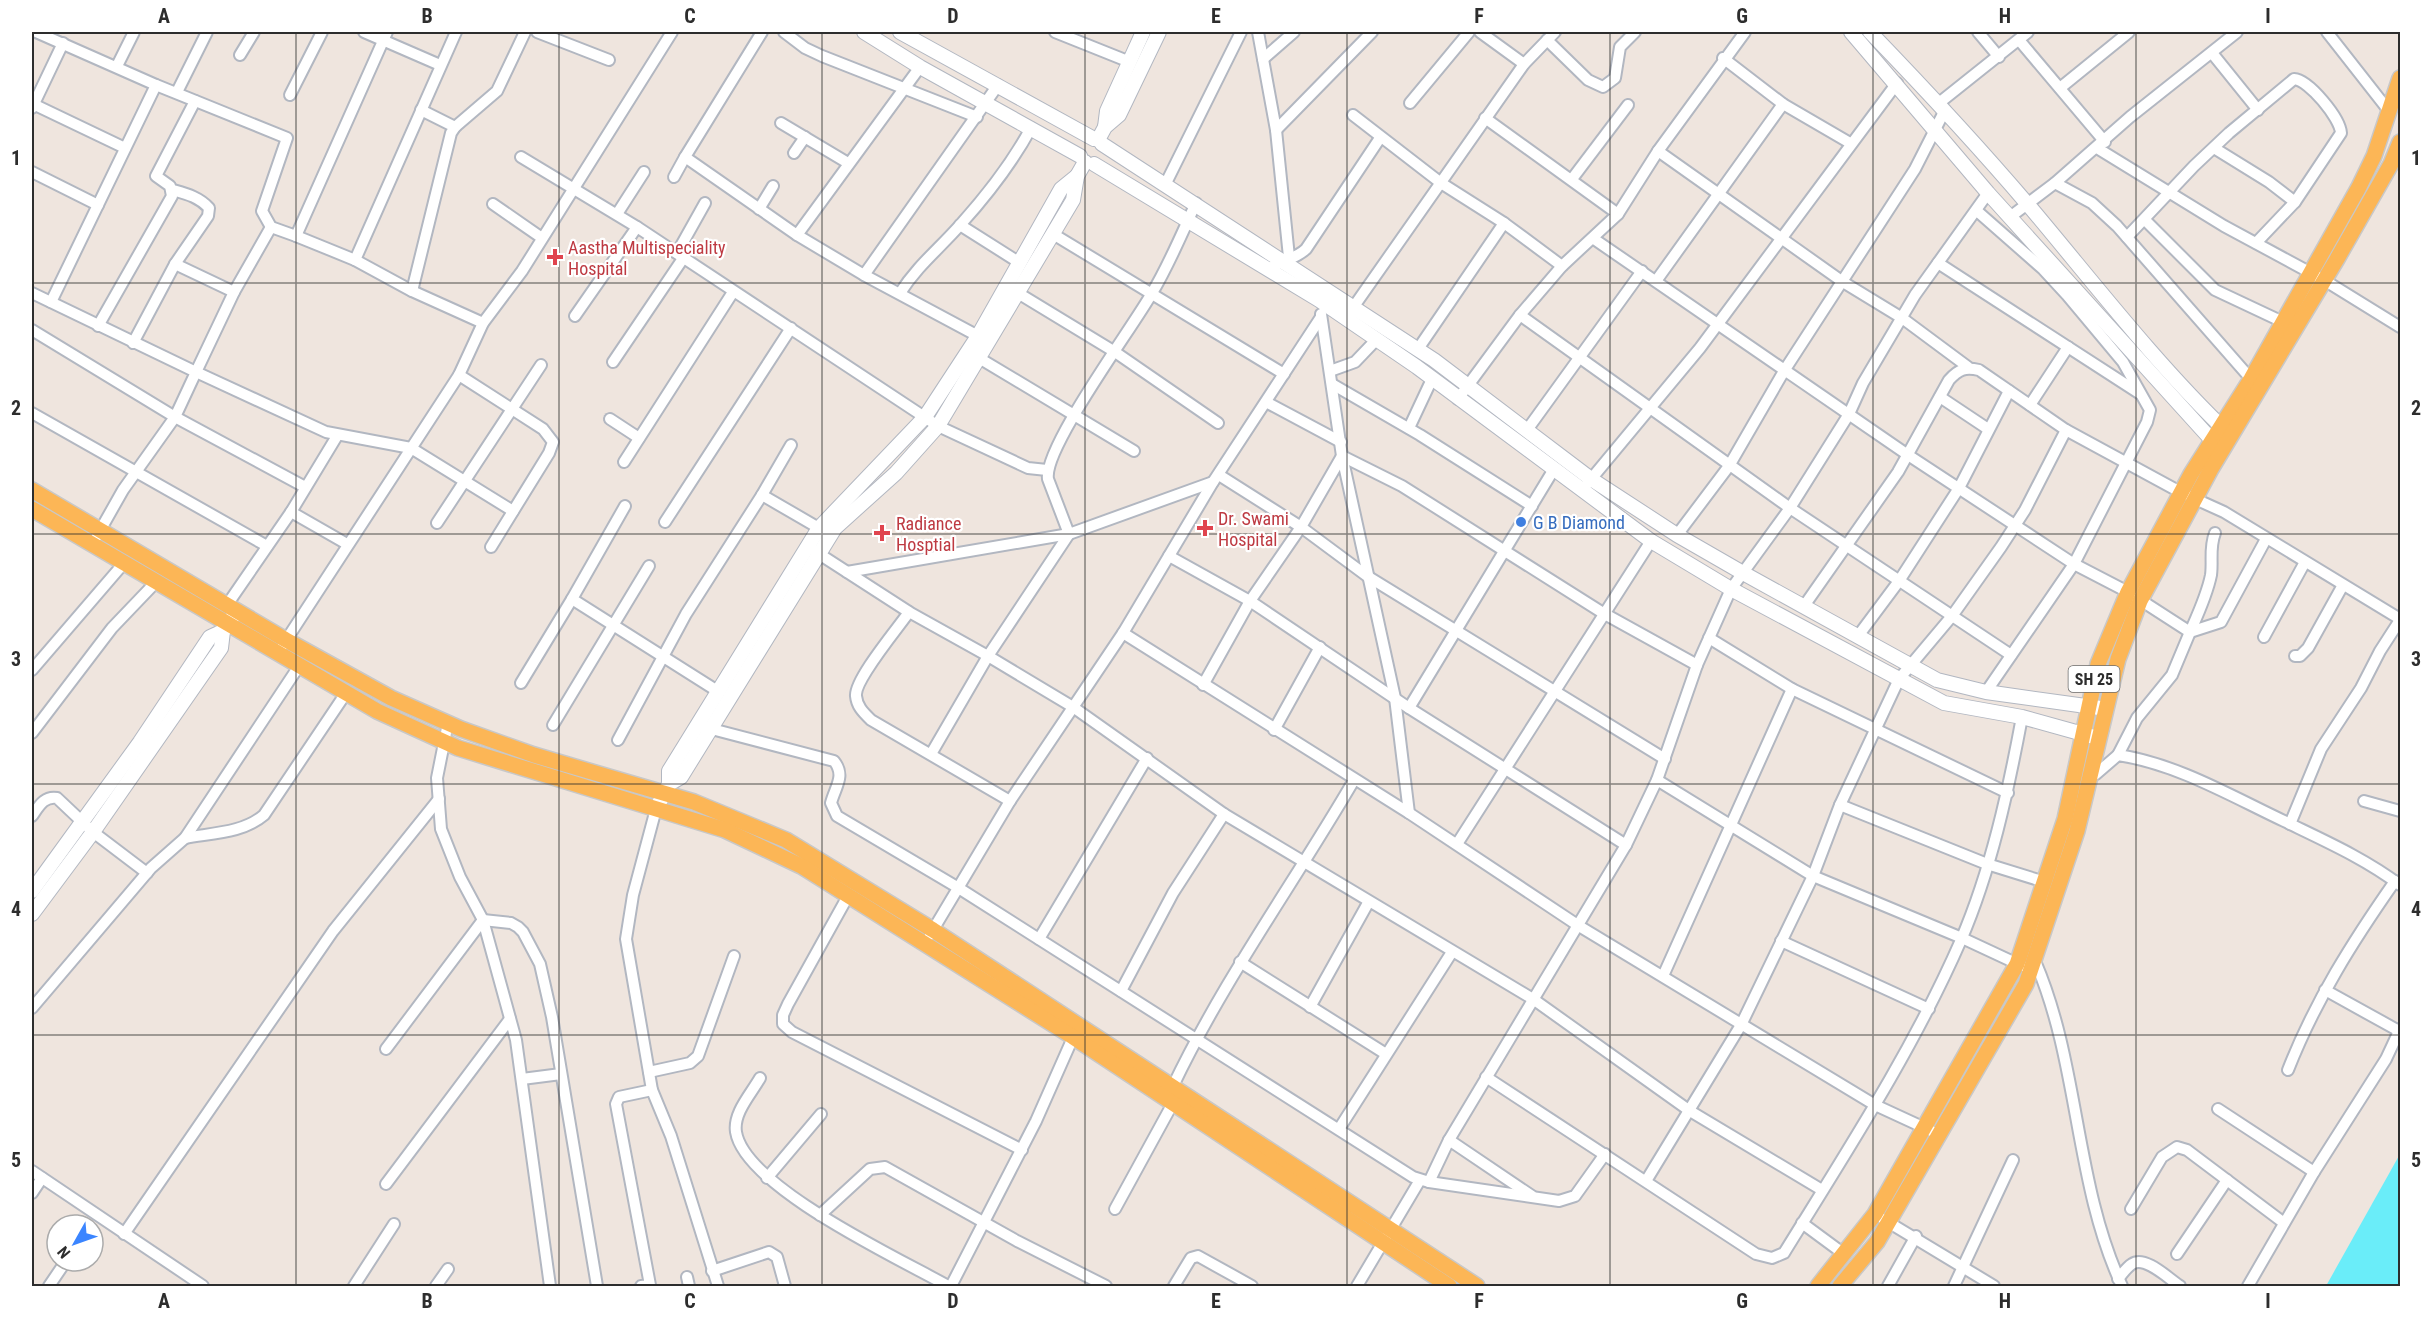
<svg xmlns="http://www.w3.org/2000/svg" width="2432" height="1318" font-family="'Roboto Condensed',sans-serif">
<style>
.water{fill:#6aedf9}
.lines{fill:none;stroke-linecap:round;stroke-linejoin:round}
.street-casing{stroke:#b2b7c1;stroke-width:14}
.secondary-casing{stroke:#b2b7c1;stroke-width:16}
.primary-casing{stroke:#c8c8c8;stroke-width:18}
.street{stroke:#fff;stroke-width:10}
.secondary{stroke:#fff;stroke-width:14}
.primary{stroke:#fcb656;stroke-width:15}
.grid{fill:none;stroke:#2d2d2d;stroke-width:1.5;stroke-opacity:0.55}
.health-dot{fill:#e0444e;stroke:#fff;stroke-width:2}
.shop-dot{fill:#3f7fe0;stroke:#fff;stroke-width:2}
.labels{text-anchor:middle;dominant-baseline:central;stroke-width:4.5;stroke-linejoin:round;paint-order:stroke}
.shield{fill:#fff;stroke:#6c6c6c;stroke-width:1.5}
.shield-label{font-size:16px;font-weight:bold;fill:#2d2d2d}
.health-label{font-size:18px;fill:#be3a42;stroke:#fff;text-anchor:start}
.shop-label{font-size:18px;fill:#366cbe;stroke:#fff;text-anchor:start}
.neatline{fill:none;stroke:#2d2d2d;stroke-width:2}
.grid-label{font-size:20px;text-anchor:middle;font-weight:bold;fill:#2d2d2d}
</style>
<rect width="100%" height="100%" fill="#efe5de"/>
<polygon class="water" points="2400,1154 2400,1286 2326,1286"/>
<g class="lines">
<defs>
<g id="street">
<polyline points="36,32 156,85 287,138 262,211 271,227 296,236 387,32"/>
<polyline points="364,32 440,65"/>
<polyline points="537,32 609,60"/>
<polyline points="762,32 685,157 797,235 864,275 978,336"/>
<polyline points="784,32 805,48 822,56 977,117"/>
<polyline points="1055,32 1130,62"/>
<polyline points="1258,32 1276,130 1289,257"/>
<polyline points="1480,32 1524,64"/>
<polyline points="1978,32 1999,57"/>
<polyline points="2327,32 2389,111"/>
<polyline points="1547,40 1588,80 1603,87 1615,78 1620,47 1635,32"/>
<polyline points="2019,40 2105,142"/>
<polyline points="2212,53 2258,110"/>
<polyline points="240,55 254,32"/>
<polyline points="1723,58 1783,104 1850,143"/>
<polyline points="1263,59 1294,32"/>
<polyline points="117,66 134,32"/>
<polyline points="2060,88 2129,32"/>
<polyline points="177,92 207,32"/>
<polyline points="290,95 322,32"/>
<polyline points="1410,103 1469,32"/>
<polyline points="1939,103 2028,32"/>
<polyline points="33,104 125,148"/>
<polyline points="32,108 63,43"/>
<polyline points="421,110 455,127"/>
<polyline points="1353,115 1441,183 1504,223 1418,349"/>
<polyline points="1485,118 1618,214"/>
<polyline points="781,123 848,163"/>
<polyline points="1276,130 1372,32"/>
<polyline points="2097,148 2224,226 2324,280 2400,327"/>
<polyline points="2214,148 2269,182 2295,202 2256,243"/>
<polyline points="1658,151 1843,282 1902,318 1968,367"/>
<polyline points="794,153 805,137"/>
<polyline points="521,157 637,227 938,426 1028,468 1047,470"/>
<polyline points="32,172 98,205"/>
<polyline points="674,177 685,157"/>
<polyline points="1572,179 1628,105"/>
<polyline points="1166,183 1241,32"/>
<polyline points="2055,183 2092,203 2117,226 2251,379"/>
<polyline points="493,204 542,238"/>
<polyline points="759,209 773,186"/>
<polyline points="1977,211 2043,269 2067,295 2123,362 2150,410 2147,422 2074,564 1986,692"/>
<polyline points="617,214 644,172"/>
<polyline points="2010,217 2055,183 2130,117 2237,32"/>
<polyline points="2146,221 2215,290 2283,322"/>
<polyline points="1504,223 1562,266"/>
<polyline points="960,225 1020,263"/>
<polyline points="271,227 234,292 196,372 326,432 411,448 513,511"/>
<polyline points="1053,234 1284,374"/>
<polyline points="797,235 920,67"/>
<polyline points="296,236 355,260 456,32"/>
<path d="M2127 237 2194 166 2229 133 2294 79C2309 80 2340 118 2341 133L2295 202"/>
<polyline points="1594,239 1908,455 2074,564 2128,592 2190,632 2172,675 2137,718 2118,755"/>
<polyline points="677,253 705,203"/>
<polyline points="355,260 412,291 483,323"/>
<polyline points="1938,263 2139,393"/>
<polyline points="175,264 234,292"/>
<path d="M1270 268C1282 261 1297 258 1306 249L1380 138"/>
<polyline points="864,275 998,85"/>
<polyline points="1656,281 1783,104"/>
<polyline points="412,291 451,133 455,127 497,91 525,32"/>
<polyline points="32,293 196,372 175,417 123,490 97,536"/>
<path d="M900 293C918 265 939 249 961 224 988 194 1012 163 1031 128"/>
<polyline points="1018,293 1115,352 1218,423"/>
<polyline points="51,302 156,85"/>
<polyline points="1350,312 1524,64 1555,32"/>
<polyline points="1321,314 1342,456 1395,698 1409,813"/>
<polyline points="1520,315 1790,508 2011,655"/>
<polyline points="575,316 637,227"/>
<polyline points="98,326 172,196 170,186 156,176 195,101"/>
<polyline points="32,330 175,417 305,487"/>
<path d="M133 343 175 264 208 216 209 208C199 197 187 194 173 190"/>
<polyline points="979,358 1134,451"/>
<polyline points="613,362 684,257"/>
<polyline points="1330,371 1355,362 1376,340"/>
<polyline points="459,375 543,429 553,442 549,453 491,547"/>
<polyline points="1332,384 1420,435 1532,506"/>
<polyline points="1940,397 1988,429"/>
<polyline points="1458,399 1520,315 1562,266 1618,214 1658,151 1745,32"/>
<polyline points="1266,402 1341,442"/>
<polyline points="2030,405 2068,347"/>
<polyline points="32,413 267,546"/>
<polyline points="610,419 639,438"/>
<polyline points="1409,428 1432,379"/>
<polyline points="1527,430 1642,271"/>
<polyline points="624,462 733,292"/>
<polyline points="1587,484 1700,348 1897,83"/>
<polyline points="762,495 824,531"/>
<polyline points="625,506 572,599 719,692"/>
<polyline points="291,512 347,544"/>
<polyline points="665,522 791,328"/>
<polyline points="437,523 541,365"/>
<polyline points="1677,535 1729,466 1784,371 1915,169 1945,110"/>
<polyline points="813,550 909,612 988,656 1073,707 1224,814 1533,999 1690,1111 1822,1190"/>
<polyline points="1169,556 1250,601 1409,708 1626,845"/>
<polyline points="847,572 1069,534 1213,482"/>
<polyline points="227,605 291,512 337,436"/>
<path d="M1804 606 1898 472 1949 380C1959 369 1965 367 1979 370L2066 430 2182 493 2224 512 2400 619"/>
<path d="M909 612C898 628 854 680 856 696 857 707 864 713 871 720L1010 801"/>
<polyline points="2190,632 2221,622 2266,539"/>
<path d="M2190 632C2198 614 2207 595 2211 575 2213 560 2209 548 2215 533"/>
<polyline points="1123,633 1409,813 1579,926 1875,1105 1940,1135"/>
<polyline points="1858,636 1899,581 1959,488 2009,391"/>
<polyline points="2264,637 2305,562"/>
<polyline points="1709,638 1792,689 2008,793"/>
<polyline points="283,645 459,375 483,323 522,271 672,32"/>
<polyline points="2295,656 2300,656 2308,648 2343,585"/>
<polyline points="32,670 124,563"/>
<polyline points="521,683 572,599"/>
<polyline points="1203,685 1250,601 1301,527 1219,475"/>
<polyline points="1409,708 1554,469"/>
<polyline points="448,723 437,778 441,829 460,877 483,920 516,1040 550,1286"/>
<polyline points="553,725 649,566"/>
<path d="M704 727 834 761C846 776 835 787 831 803L837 816 957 887 1413 1177 1429 1182 1559 1201 1575 1196 1605 1154"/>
<polyline points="1274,730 1320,647"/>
<polyline points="32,733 112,628 156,582"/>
<polyline points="618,740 686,614 762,495 791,445"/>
<path d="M931 754 988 656 1069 534 1048 479C1043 448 1133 327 1152 293 1169 265 1182 233 1196 203"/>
<polyline points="1665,759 1367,576 1301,527 1342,456 1402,486 1603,613 1697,665"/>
<path d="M2088 777 2096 774 2118 755C2177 764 2231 796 2284 821 2325 841 2364 858 2400 885"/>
<polyline points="1657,780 1813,876 1962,938 2022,966"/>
<polyline points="2364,801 2400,811"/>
<polyline points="1840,805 1987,864 2045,882"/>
<polyline points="656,809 633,895 626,939 652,1090 671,1136 718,1286"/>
<path d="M32 816C39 806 44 796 57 798L93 832 147 873"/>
<polyline points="2290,824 2321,749 2361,688 2380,651 2400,620"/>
<path d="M185 838C212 833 243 833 264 815L346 693"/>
<polyline points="1457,844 1651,541"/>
<polyline points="848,896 788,1004 783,1015 783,1024 792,1032 1022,1150"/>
<polyline points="930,935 1010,801 1123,633 1213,482 1321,317"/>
<polyline points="1039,939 1147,758"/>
<polyline points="1781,941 1929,1009"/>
<path d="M2035 961C2080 1065 2074 1183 2122 1286"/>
<polyline points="1240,962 1386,1054"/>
<polyline points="1663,976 1792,689"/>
<polyline points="2325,990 2399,1031"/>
<polyline points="1121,991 1173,893 1224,814"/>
<polyline points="1310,1007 1368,903"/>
<polyline points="32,1008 151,868 185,838 299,666"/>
<polyline points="386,1049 483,920 511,923 518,927 523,932 540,964 552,1017 597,1286"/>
<path d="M2288 1070C2315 1001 2353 941 2395 881"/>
<polyline points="649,1072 690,1063 698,1056 734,956"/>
<path d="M1486 1077 1756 1254 1772 1258 1784 1253C1847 1151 1913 1050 1961 940 1991 870 2008 792 2022 717"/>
<path d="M760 1078C751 1094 733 1113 736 1132 745 1187 900 1259 948 1286"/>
<polyline points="522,1079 561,1074"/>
<path d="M1173 1086C1224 979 1294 883 1354 780"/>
<polyline points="2218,1109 2314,1172"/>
<polyline points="1339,1129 1452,952"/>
<polyline points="1449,1140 1532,1196"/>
<polyline points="32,1171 203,1286"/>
<polyline points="767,1178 821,1114"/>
<polyline points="1646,1181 1741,1025 1813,876 1840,805 1899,679 1952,616 2001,547 2025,510 2066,430"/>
<polyline points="1429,1182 1449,1140 1626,845 1657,780 1697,665 1731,589 1790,508 1849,414 1863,383 1915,295 1988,193"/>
<polyline points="386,1184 510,1019"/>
<polyline points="32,1193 42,1178"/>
<polyline points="1115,1209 1173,1103"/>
<polyline points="2131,1209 2162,1157 2177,1147 2187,1150 2284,1223"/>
<polyline points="820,1215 870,1169 885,1167 1017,1241 1106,1286"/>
<polyline points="1883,1219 1994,1286"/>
<polyline points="1802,1223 1844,1254"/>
<polyline points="124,1234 333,931 439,799"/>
<polyline points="2177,1254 2227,1180"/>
<polyline points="712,1271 769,1252 777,1257 785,1286"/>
<polyline points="687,1277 689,1286"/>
<path d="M2118 1279C2122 1274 2127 1267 2132 1264 2145 1255 2169 1279 2180 1286"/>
<polyline points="49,1286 66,1261"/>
<polyline points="354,1286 394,1224"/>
<polyline points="436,1286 448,1269"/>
<polyline points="641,1286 650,1285 616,1104 619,1097 652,1090"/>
<polyline points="951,1286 1036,1121 1075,1033"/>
<polyline points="1174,1286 1191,1258 1198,1256 1252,1286"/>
<polyline points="1357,1286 1420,1180"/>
<polyline points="1888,1286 1916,1236"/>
<polyline points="1954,1286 2013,1160"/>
<polyline points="2248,1286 2314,1172 2386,1059 2400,1029"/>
</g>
<g id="secondary">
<polyline points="864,32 920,67 1080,156"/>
<polyline points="900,32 1094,139"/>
<polyline points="1851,32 1988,193 2218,447"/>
<path d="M1870 32C1925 89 1979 147 2030 207 2094 283 2156 364 2228 433"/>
<polyline points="1105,127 1107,111 1143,32"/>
<polyline points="1098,140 1105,127 1119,115 1159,32"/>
<polyline points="1102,144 1434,360 1591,479 1677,535 1743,573 1937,680 1986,692 2100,708"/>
<polyline points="1094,164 1319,300 1417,367 1651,541 1731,589 1944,703 2022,717 2094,737"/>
<polyline points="669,784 681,777 835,528 896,473 938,426 1073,200 1077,176 1085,162"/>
<polyline points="656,809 669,784 669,771 819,528 925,417 978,336 1061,189 1077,176"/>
<polyline points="32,891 140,742 210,637 223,631"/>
<polyline points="32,914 93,832 221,648 223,631 234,615"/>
</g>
<g id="primary">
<polyline points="32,490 286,640 391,698 461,729 534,755 694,802 786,840 933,930 1477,1286"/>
<polyline points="32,509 377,711 458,748 725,830 801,866 1073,1037 1449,1286"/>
<polyline points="1818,1286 1875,1214 2017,964 2065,819 2098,664 2128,592 2191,474 2251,379 2359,187 2374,156 2400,78"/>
<polyline points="1840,1286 1877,1242 2026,984 2077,831 2118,659 2140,601 2211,469 2337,259 2391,164 2400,142"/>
</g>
</defs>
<use href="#street" class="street-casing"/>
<use href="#secondary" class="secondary-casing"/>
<use href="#primary" class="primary-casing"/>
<use href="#street" class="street"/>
<use href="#secondary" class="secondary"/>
<use href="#primary" class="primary"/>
</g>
<path class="grid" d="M296 32V1286M559 32V1286M822 32V1286M1085 32V1286M1347 32V1286M1610 32V1286M1873 32V1286M2136 32V1286M32 283H2400M32 534H2400M32 784H2400M32 1035H2400"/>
<g class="health-dot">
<path d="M552 248h6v6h6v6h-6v6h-6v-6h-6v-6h6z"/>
<path d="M1202 519h6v6h6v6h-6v6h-6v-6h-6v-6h6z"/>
<path d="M879 524h6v6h6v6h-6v6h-6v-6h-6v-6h6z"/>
</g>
<circle class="shop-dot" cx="1521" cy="522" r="6"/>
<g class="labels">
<rect class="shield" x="2068.5" y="666" width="51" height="26" rx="4.5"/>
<g class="shield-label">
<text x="2094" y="679">SH 25</text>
</g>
<g class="health-label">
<text x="568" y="247">Aastha Multispeciality<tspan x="568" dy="21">Hospital</tspan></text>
<text x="1218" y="518">Dr. Swami<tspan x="1218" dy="21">Hospital</tspan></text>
<text x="896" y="523">Radiance<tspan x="896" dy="21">Hosptial</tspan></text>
</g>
<g class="shop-label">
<text x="1533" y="522">G B Diamond</text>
</g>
</g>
<rect width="2432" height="1318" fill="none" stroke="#ffffff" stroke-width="66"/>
<g transform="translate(75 1243) rotate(230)"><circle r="28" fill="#ffffff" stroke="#ababab" stroke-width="1.5"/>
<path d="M0-4.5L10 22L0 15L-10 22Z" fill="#3b85ff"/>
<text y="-9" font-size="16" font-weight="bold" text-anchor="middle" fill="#2d2d2d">N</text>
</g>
<rect x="33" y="33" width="2366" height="1252" class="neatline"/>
<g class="grid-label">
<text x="164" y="23">A</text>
<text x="427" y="23">B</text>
<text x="690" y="23">C</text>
<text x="953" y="23">D</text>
<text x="1216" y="23">E</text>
<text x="1479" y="23">F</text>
<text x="1742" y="23">G</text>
<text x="2005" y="23">H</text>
<text x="2268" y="23">I</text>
<text x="16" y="165">1</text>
<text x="2416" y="165">1</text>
<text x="16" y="415">2</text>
<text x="2416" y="415">2</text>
<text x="16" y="666">3</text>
<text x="2416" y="666">3</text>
<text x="16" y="916">4</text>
<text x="2416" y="916">4</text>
<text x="16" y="1167">5</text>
<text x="2416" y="1167">5</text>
<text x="164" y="1308">A</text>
<text x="427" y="1308">B</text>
<text x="690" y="1308">C</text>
<text x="953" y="1308">D</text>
<text x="1216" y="1308">E</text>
<text x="1479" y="1308">F</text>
<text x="1742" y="1308">G</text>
<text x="2005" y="1308">H</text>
<text x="2268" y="1308">I</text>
</g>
</svg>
